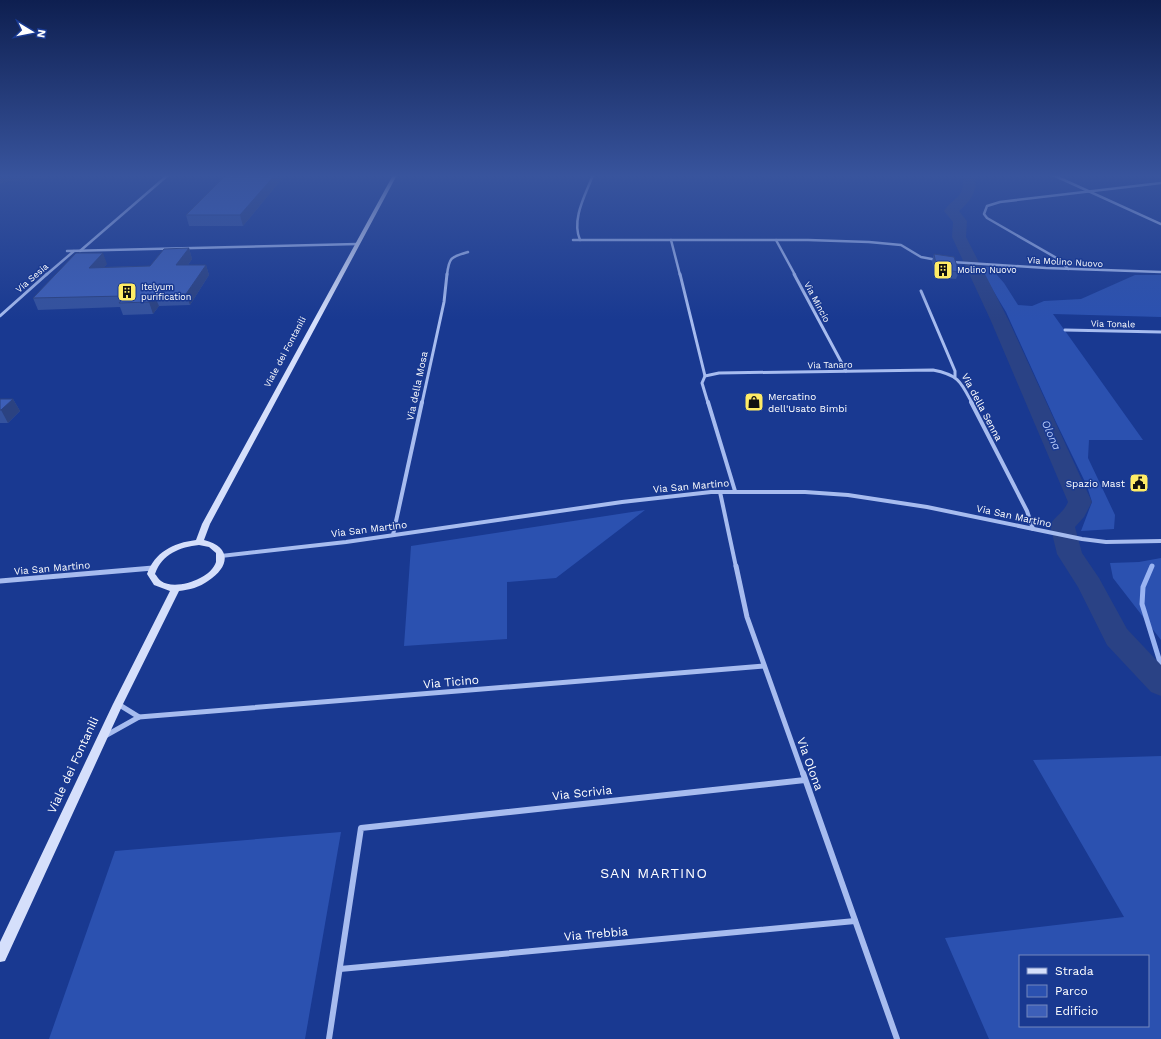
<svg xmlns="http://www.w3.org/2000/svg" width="1161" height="1039" font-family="'Work Sans',sans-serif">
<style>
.green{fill:#2b51b0;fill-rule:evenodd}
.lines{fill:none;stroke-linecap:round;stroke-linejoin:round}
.stream{stroke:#9ab4f2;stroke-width:5}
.canal{fill:#2a4285;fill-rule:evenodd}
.river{fill:#2a4285;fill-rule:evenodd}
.street-far4{stroke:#a7bcef;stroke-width:2.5}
.street-far3{stroke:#a7bcef;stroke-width:3}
.street-far2{stroke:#a7bcef;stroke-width:4}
.street-far1{stroke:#a7bcef;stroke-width:5}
.street{stroke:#a7bcef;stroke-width:6}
.secondary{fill:#d5dffb;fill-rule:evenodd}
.wall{fill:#34529e}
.shaded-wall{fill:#2b4281}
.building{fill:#3d5fb8;stroke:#2b4281}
.labels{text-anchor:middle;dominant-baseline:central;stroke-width:3;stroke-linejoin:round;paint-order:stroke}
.far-street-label{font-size:9px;fill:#fff;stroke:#193991}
.far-poi-label{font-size:9px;fill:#fff;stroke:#193991;text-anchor:start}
.street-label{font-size:10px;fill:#fff;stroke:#193991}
.poi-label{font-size:10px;fill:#fff;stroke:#193991;text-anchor:start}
.water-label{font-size:11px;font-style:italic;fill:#b4c7f6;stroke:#193991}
.near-street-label{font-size:12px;fill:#fff;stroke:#193991}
.near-quarter-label{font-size:14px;letter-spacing:1px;fill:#fff;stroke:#193991}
</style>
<rect width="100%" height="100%" fill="#193991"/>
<g class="green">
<polygon points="979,267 990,267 1004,283 1018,305 1032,306 1044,301 1081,299 1135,275 1161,275 1161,317 1053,314 1143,440 1089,440 1088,458 1115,515 1114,529 1081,531 1092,502 1087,486 1056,422 1006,312"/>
<polygon points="645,510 556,578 507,582 507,639 404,646 411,546"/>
<polygon points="1161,558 1161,640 1113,578 1110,563 1139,562"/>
<path d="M1161 756V1039H989L945 938 1124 917 1033 760ZM1020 956H1148V1026H1020Z"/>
<polygon points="341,832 305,1039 49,1039 115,851"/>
</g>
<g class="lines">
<polyline class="stream" points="1152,566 1143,587 1142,604 1159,659 1160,682"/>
<polygon class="canal" points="33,175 51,175 47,177 0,183 0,179"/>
<path class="river" d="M963 175H975C978 191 971 201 959 211L967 221 966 237 1009 321 1092 502 1084 517 1075 527 1082 553 1099 578 1127 629 1161 665V696L1151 692 1107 645 1078 587 1057 554 1050 525C1055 516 1064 512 1068 502L991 321 952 237 953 222 944 211C956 194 964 201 963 175Z"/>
<g class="street-far4">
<polyline points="1053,175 1161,224"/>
<polyline points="573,240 808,240 869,242 901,245 921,257 937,260"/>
<path d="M580 240C571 219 586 194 593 175"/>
<polyline points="671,240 680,275"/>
<polyline points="776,240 795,275"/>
<polyline points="67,251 357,244"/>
<polyline points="80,251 168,175"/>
<polyline points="952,262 1046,268 1161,272"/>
<polyline points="1068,269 1060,260 987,218 984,214 987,206 1000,202 1161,183"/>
<polyline points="46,275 74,251"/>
<path d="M447 275C449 257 451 257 468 252"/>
</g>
<g class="street-far3">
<polyline points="680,274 705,376"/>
<polyline points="794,274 846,371"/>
<polyline points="921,291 955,371 955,377"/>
<polyline points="0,316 47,274"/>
<polyline points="1065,330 1161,332"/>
<polyline points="422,403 444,302 447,274"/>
<path d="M708 403 702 383 705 376 719 373 933 370C959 375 961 382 972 403"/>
</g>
<g class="street-far2">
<polyline points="708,402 735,491"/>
<polyline points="971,402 1027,511 1033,529"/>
<polyline points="720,492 736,567"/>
<polyline points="393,535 422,402"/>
<polyline points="221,556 346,542 622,502 711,492 805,492 848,495 927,507 1082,539 1106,542 1161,541"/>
</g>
<g class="street-far1">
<polyline points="736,566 747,617 803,774"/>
<polyline points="0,581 153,568"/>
<polyline points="118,704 139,717"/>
<polyline points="105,736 139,717 764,666"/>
</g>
<g class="street">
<polyline points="803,773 897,1039"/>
<polyline points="340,969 855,921"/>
<polyline points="329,1039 361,828 805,780"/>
</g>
<path class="secondary" d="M393 175H397L210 524 204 540C232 547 230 567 208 581 200 587 189 590 179 591L123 704 5 961 0 962V942L113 704 170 591 154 585 147 574C155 552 173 543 196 540L202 524ZM199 545 209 547 216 553C216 556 216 560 216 562 211 579 175 591 161 581 159 580 157 576 155 574 162 554 180 547 199 545Z"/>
</g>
<g class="wall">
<polygon points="285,175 243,226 189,226 186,215"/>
<polygon points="189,248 192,259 188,265 206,265 209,275 190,305 159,306 153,314 123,315 120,307 38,310 33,298 107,264 104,267 150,266"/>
<polygon points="934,254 959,272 956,279 935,277 932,261"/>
<polygon points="0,399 13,399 20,411 8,423 0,423"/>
</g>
<g class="shaded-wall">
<polygon points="275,175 285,175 243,226 240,215"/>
<polygon points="189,248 192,259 180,276 176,265"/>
<polygon points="103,253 107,264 94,279 89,268"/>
<polygon points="206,265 209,275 190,305 186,294"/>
<polygon points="154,295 159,306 153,314 149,302"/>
<polygon points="13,399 20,411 8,423 1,410"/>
</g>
<g class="building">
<polygon points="226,175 275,175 240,215 186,215"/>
<polygon points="189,248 176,265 206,265 186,294 154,295 149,302 119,303 125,296 33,298 76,253 103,253 89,268 150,266 164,249"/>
<polygon points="934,254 954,257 959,272 937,269"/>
<polygon points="0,399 13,399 1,410 0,410"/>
</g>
<linearGradient id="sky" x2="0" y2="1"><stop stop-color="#0e1f50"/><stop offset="0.55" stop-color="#38549d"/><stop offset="1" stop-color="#38549d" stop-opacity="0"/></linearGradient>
<rect width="1161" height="320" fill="url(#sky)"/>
<defs>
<symbol id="building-square" viewBox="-11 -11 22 22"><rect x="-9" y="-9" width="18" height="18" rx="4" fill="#ffec66" stroke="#193991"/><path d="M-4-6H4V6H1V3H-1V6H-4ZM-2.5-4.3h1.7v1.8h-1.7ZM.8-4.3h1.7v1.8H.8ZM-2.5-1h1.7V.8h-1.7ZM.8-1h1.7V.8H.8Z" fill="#111"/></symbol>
<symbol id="shop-square" viewBox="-11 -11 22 22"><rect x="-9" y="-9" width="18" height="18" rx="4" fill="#ffec66" stroke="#193991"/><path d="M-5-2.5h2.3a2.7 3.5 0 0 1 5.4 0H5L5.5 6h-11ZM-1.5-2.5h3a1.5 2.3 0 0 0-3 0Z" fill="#111"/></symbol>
<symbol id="civic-square" viewBox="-11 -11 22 22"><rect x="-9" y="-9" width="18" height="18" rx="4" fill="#ffec66" stroke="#193991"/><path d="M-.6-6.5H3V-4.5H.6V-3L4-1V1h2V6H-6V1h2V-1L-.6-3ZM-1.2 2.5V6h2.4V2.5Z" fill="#111"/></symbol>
</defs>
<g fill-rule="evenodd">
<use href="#building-square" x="932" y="259" width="22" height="22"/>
<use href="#building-square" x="116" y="281" width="22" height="22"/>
<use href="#shop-square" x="743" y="391" width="22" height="22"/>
<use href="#civic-square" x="1128" y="472" width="22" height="22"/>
</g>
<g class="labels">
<g class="far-street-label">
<text transform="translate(1065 262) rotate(3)">Via Molino Nuovo</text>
<text transform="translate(32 278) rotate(-41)">Via Sesia</text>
<text transform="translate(817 302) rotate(62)">Via Mincio</text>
<text transform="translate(1113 324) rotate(1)">Via Tonale</text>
<text transform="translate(285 352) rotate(-62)">Viale dei Fontanili</text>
<text transform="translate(830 365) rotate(-1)">Via Tanaro</text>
</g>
<g class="far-poi-label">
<text x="957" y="270">Molino Nuovo</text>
<text x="141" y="287">Itelyum<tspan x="141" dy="10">purification</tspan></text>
</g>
<g class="street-label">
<text transform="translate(417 386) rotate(-78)">Via della Mosa</text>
<text transform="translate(982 407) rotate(62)">Via della Senna</text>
<text transform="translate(691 486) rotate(-5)">Via San Martino</text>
<text transform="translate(1014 516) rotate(12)">Via San Martino</text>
<text transform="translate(369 529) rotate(-7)">Via San Martino</text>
<text transform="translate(52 568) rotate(-5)">Via San Martino</text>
</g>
<g class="poi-label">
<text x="768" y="396">Mercatino<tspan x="768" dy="12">dell'Usato Bimbi</tspan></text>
<text x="1125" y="483" text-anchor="end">Spazio Mast</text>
</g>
<g class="water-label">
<text transform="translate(1051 435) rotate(66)">Olona</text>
</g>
<g class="near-street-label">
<text transform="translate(451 682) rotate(-5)">Via Ticino</text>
<text transform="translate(810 764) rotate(70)">Via Olona</text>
<text transform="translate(73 765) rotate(-65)">Viale dei Fontanili</text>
<text transform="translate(582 793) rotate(-6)">Via Scrivia</text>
<text transform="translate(596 934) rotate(-5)">Via Trebbia</text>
</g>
<g class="near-quarter-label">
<text x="654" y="873">SAN MARTINO</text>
</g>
</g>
<rect x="1019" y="955" width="130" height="72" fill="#193991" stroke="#7588bd"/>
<rect x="1027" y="968" width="20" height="6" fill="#d5dffb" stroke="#7588bd"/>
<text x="1055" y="975" font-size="12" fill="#ffffff">Strada</text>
<rect x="1027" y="985" width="20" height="12" fill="#2b51b0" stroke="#7588bd"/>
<text x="1055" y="995" font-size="12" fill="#ffffff">Parco</text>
<rect x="1027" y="1005" width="20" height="12" fill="#3d5fb8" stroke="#7588bd"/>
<text x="1055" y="1015" font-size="12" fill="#ffffff">Edificio</text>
<g transform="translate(32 32) rotate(100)" stroke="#193991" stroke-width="3" paint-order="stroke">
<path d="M0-3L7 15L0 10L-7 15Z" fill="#ffffff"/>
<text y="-6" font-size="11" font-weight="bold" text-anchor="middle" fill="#ffffff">N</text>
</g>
</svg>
